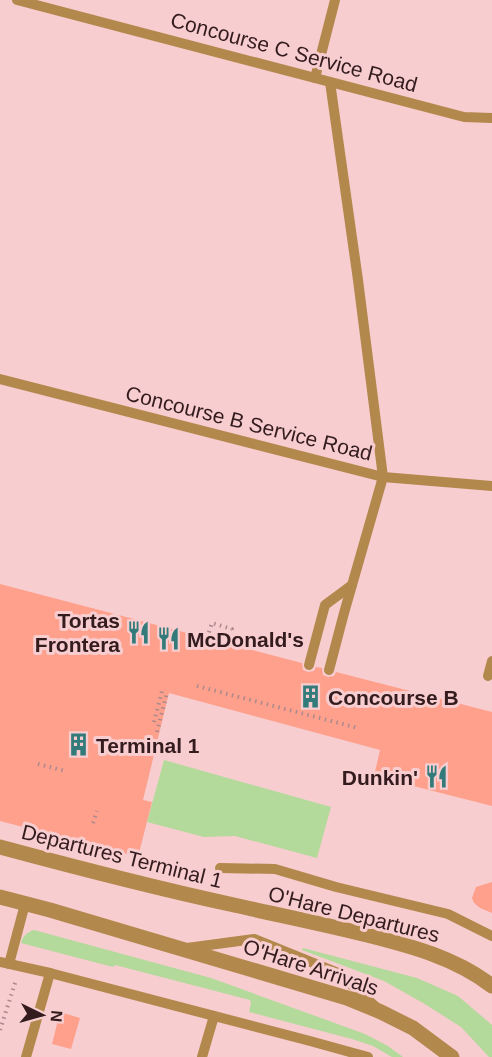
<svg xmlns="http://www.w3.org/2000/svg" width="492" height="1057" font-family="Helvetica,sans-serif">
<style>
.green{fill:#b3d99b}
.building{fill:#fea08b}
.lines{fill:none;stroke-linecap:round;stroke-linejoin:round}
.path{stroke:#ac898c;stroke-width:4;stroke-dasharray:1.5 4.5;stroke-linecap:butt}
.lane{stroke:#b3884d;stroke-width:10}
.street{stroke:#b3884d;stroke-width:15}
.labels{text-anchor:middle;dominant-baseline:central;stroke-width:6;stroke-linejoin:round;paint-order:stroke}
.street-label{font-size:21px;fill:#341c1e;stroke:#f7cdd0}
.poi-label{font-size:21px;font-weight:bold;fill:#341c1e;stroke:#f7cdd0;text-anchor:start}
</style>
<rect width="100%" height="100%" fill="#f7cdd0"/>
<g class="green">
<polygon points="164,760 331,807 317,858 235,836 204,837 147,822"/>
<path d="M34 930 211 978 365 1034 388 1046 403 1057H392L373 1046 352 1039 249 1012 251 1003 250 1000 115 965 113 967 21 943C23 936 27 932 34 930Z"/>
<polygon points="303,948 417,978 458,996 492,1025 492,1057 489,1057 461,1027 423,1003 384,981 302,950"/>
</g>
<g class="building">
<polygon points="0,584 302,663 303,670 308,672 314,671 316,667 322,668 323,675 328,677 334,676 336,672 492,712 492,806 374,776 380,750 169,693 143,800 152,802 138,857 0,821"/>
<polygon points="492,882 492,913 480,908 474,903 472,898 476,887"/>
<polygon points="60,1012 80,1018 71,1049 52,1044"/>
</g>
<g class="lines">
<g class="path">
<polyline points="207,638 212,623 232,629 230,637 217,633"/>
<polyline points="197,686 358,728"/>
<polyline points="154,722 162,691"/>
<polyline points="157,732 167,692"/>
<polyline points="38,764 65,771"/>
<polyline points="93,823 97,811"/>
<polyline points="0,1030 16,980"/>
</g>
<g class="lane">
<polyline points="17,0 464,117 492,118"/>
<polyline points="315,78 335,0"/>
<polyline points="0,379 383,477 492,486"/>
<polyline points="309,665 325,605 352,585"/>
<polyline points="329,670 344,613 383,477 358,280 330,82"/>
<polyline points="488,676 492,661"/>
<polyline points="220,868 275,869 336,887 448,914 492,936"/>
<polyline points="187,948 254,939 338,973 376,1007"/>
<polyline points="0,962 50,973"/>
<polyline points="9,964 25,904"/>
<polyline points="26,1057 50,973 310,1041 368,1057"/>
<polyline points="202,1057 214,1016"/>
</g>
<g class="street">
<path d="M0 847C78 868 155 888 234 905 278 915 323 924 367 935 411 946 456 958 492 986"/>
<polyline points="0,897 50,910 347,998 381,1012 413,1028 452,1057"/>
</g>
</g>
<defs>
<symbol id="restaurant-bare" viewBox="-9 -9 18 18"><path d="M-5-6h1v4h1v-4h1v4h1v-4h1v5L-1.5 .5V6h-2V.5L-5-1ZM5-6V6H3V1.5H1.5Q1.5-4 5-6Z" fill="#327b7a" stroke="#f7cdd0" stroke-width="2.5" paint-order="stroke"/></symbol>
<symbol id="building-bare" viewBox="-9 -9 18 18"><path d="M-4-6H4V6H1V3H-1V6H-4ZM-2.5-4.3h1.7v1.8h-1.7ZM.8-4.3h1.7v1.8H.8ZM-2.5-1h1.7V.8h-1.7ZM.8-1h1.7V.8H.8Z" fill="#327b7a" stroke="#f7cdd0" stroke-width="2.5" paint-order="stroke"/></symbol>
</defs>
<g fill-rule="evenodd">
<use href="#restaurant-bare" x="122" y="616" width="33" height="33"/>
<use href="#restaurant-bare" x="152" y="622" width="33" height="33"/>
<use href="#building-bare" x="294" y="680" width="33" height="33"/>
<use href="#building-bare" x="62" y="728" width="33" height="33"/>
<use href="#restaurant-bare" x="420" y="760" width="33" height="33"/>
</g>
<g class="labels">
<g class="street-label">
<text transform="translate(294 52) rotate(15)">Concourse C Service Road</text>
<text transform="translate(249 423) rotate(14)">Concourse B Service Road</text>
<text transform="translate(122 856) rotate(14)">Departures Terminal 1</text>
<text transform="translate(354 914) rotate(14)">O'Hare Departures</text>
<text transform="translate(311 967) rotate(18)">O'Hare Arrivals</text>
</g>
<g class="poi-label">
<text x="120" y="620" text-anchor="end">Tortas<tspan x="120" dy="24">Frontera</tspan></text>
<text x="187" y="639">McDonald's</text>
<text x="328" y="697">Concourse B</text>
<text x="96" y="745">Terminal 1</text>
<text x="418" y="777" text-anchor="end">Dunkin'</text>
</g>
</g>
<g transform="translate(42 1015) rotate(95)" stroke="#f7cdd0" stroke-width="4.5" paint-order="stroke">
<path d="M0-4.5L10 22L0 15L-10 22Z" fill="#341c1e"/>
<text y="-9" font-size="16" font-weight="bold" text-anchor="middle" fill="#341c1e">N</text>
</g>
</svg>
